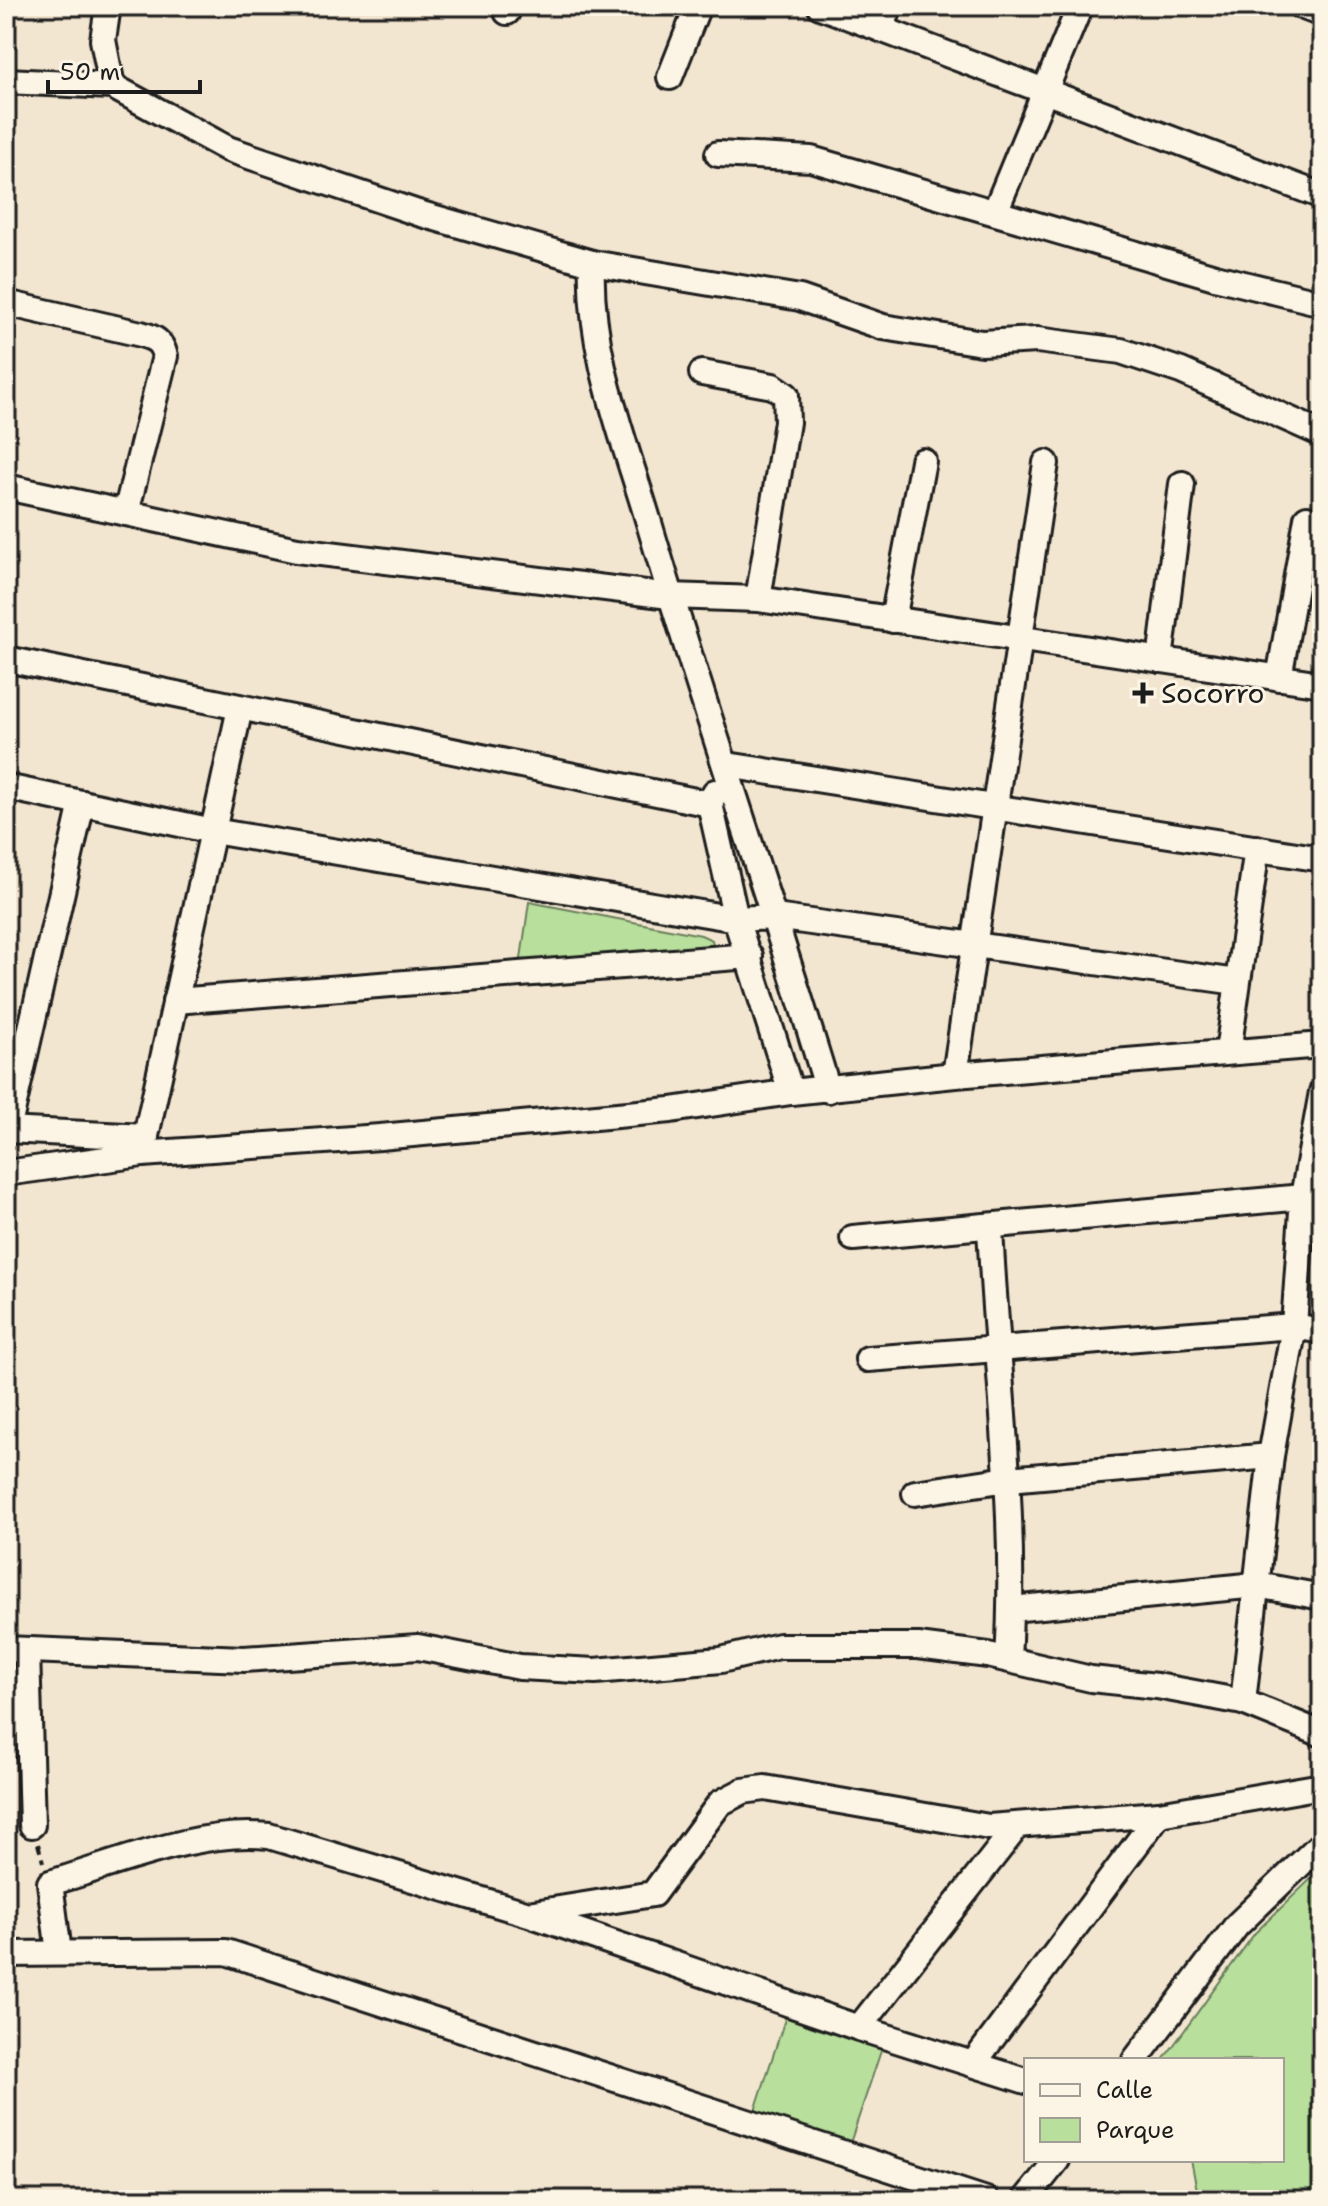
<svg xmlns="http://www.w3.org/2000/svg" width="1328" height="2206" font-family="'Shantell Sans',sans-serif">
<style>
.green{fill:#b8e09c;stroke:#6a7e5c;stroke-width:2}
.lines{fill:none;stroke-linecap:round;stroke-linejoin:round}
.street-casing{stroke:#1c1c1c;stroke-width:30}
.path{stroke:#1c1c1c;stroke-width:4;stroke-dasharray:8 6;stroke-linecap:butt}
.street{stroke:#fcf5e5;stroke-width:24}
.poi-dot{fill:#1c1c1c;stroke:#fcf5e5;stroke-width:3}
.labels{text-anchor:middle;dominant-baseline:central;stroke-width:6;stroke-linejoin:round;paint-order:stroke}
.poi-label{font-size:28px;fill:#1c1c1c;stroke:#fcf5e5;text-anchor:start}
</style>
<rect width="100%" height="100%" fill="#f3e6d1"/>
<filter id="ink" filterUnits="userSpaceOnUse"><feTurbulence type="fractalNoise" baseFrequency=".0125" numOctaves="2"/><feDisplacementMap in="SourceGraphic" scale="16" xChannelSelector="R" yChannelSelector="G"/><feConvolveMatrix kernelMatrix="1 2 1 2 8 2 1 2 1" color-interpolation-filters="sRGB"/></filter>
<g filter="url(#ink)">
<g class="green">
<polygon points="529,902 701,935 712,940 716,954 518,980"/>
<polygon points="1322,1868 1322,2200 1199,2200 1191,2160 1282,2160 1282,2060 1163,2060 1255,1933"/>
<polygon points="786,2016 883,2045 848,2149 753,2117"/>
</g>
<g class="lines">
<defs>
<g id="street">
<polyline points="108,6 103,40 112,86"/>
<polyline points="820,6 1322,196"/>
<polyline points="1301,6 1322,14"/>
<polyline points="507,12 509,6"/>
<polyline points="881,29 890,6"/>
<polyline points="670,77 698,6"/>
<polyline points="6,81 112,86 228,149 418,213 592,263 800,298 883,327 982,343 1037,340 1121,351 1181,371 1322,434"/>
<polyline points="718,154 811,159 1215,277 1322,303"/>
<polyline points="995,212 1080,6"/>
<path d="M592 263C588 352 624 438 649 523 705 713 771 901 828 1090"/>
<path d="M6 303 141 334C155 338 161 341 165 356L126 513"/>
<polyline points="702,373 773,386 786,395 787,422 758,599"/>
<polyline points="6,487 297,550 670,596 758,599 1322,684"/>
<polyline points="893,620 923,461"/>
<polyline points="6,659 710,804"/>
<polyline points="1160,660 1182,484"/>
<polyline points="1279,678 1307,518"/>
<polyline points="727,765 1322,859"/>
<polyline points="6,787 213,831 736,919 791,1092"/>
<polyline points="715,792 710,804 736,919 775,917 1237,982"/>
<polyline points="175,1001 750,956"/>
<polyline points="1228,1052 1257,848"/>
<polyline points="955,1075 1046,463"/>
<polyline points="6,1130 146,1137"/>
<polyline points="8,1130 82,803"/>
<polyline points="142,1154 240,708"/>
<polyline points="6,1173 142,1154 380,1137 671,1110 791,1092 955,1075 1322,1045"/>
<path d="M990 1228C997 1371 1017 1515 1008 1659"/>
<polyline points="853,1238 1303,1197"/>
<polyline points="868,1359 1294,1326 1322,1331"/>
<polyline points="915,1493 1008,1479 1271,1456"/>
<polyline points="1011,1609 1257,1585 1322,1597"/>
<polyline points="6,1649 244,1659 418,1647 520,1667 595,1671 721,1660 779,1646 918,1646 988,1655 1091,1679 1157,1686 1243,1702 1322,1734"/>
<polyline points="27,1650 32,1825"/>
<polyline points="1243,1702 1271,1456 1294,1326 1303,1197 1322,1092"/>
<polyline points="534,1913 653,1894 720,1803 743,1791 765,1788 989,1827 1159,1814 1322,1786"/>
<path d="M59 1953 50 1883C116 1864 200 1828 269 1836L529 1914 859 2028 1026 2081"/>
<polyline points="6,1954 226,1952 986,2200"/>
<polyline points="859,2028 1018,1825"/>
<polyline points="1135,2060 1237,1925 1322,1843"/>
<polyline points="973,2064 1159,1814"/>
<polyline points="1025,2200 1057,2160"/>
</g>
</defs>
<use href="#street" class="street-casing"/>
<polyline class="path" points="38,1844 43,1862"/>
<use href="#street" class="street"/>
</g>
</g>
<path class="poi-dot" d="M1139 681h8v8h8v8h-8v8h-8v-8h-8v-8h8z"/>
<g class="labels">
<g class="poi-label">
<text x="1161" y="693">Socorro</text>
</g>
</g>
<rect width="1328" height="2206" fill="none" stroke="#fcf5e5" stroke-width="32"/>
<rect x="16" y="16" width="1296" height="2174" fill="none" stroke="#1c1c1c" stroke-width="3" filter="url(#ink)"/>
<rect x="1024" y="2058" width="260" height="104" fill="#fcf5e5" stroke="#a29e95" stroke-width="2"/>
<rect x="1040" y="2084" width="40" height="12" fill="#fcf5e5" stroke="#a29e95" stroke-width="2"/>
<text x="1096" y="2098" font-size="24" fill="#1c1c1c">Calle</text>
<rect x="1040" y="2118" width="40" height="24" fill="#b8e09c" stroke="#a29e95" stroke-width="2"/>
<text x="1096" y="2138" font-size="24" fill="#1c1c1c">Parque</text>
<path d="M48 80v12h152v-12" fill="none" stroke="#1c1c1c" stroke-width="4"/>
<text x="60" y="80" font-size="24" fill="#1c1c1c" stroke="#fcf5e5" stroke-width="6" paint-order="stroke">50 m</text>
</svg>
